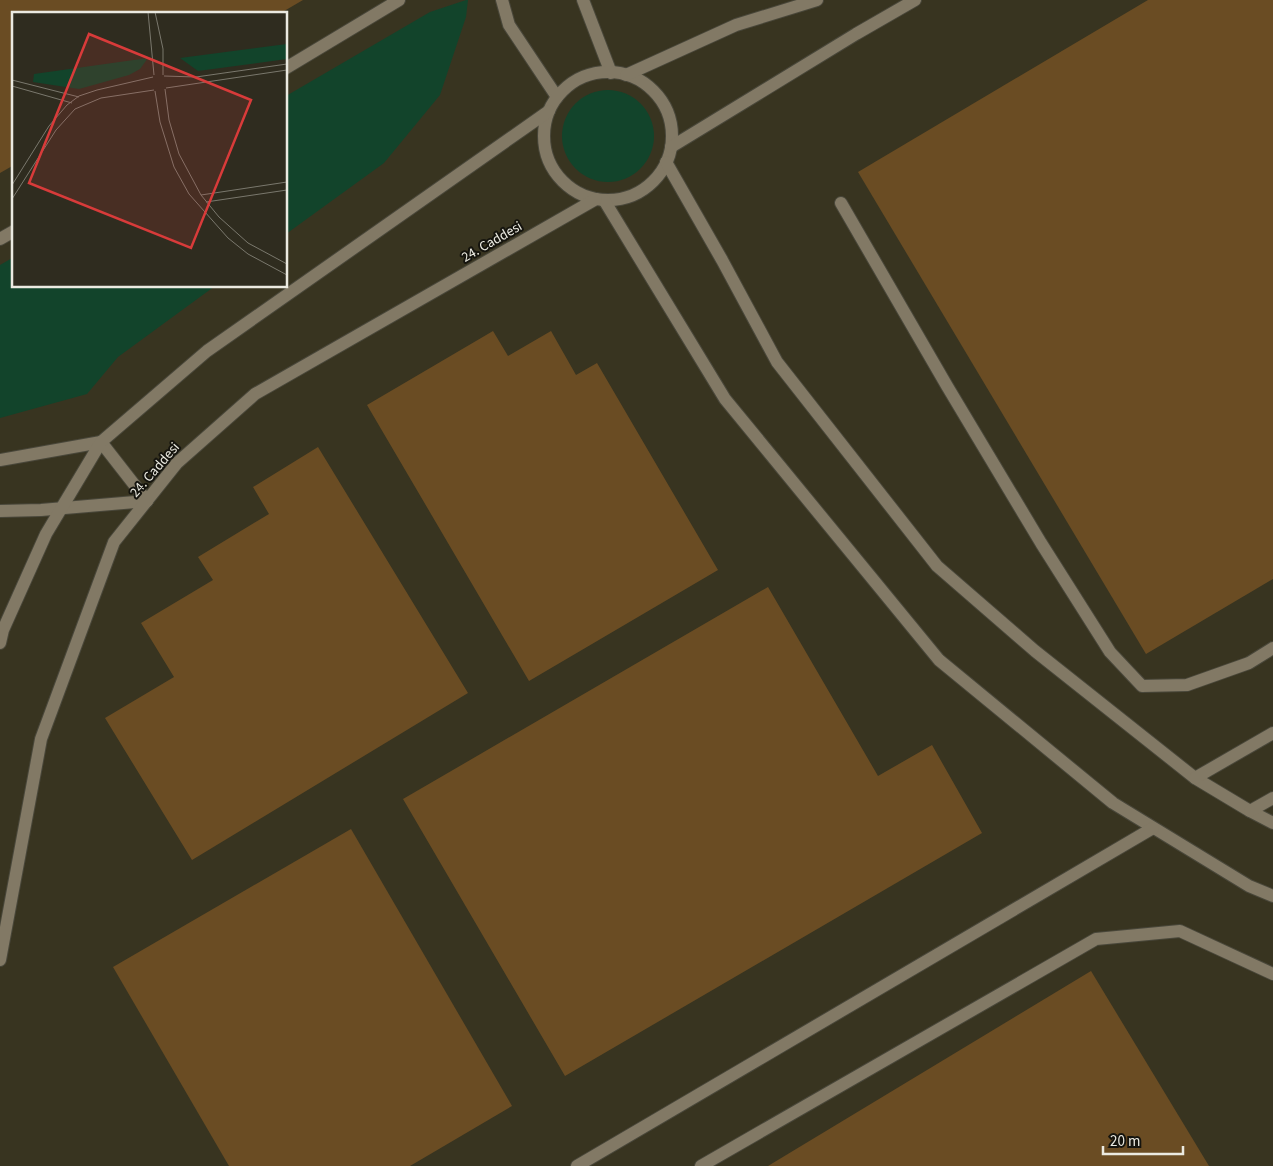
<svg xmlns="http://www.w3.org/2000/svg" width="1273" height="1166" font-family="'Source Sans 3',sans-serif">
<style>
.built{fill:#383420;fill-rule:evenodd}
.green{fill:#12442b}
.building{fill:#6a4c23}
.lines{fill:none;stroke-linecap:round;stroke-linejoin:round}
.minor-casing{stroke:#49473a;stroke-width:14}
.minor{stroke:#827965;stroke-width:12}
.labels{text-anchor:middle;dominant-baseline:central;stroke-width:4;stroke-linejoin:round;paint-order:stroke}
.street-label{font-size:14px;fill:#ebeae1;stroke:#15140e}
.inset-road{fill:none;stroke:#7a786d;stroke-width:1}
.view{fill:#d83b3a;fill-opacity:0.15;stroke:#d83b3a;stroke-width:2.5}
.inset-edge{fill:none;stroke:#ebeae1;stroke-width:2.5}
</style>
<rect width="100%" height="100%" fill="#2f2c1f"/>
<path class="built" d="M0 0H1273V1166H0ZM14 14H286V286H14Z"/>
<g class="green">
<polygon points="466,0 468,0 466,17 440,95 384,163 286,234 286,96 430,12"/>
<circle cx="608" cy="136" r="46"/>
<polygon points="14,257 14,286 215,286 118,357 87,394 0,418 0,265"/>
</g>
<g class="building">
<polygon points="0,0 303,0 279,14 14,14 14,165 0,173"/>
<polygon points="1148,0 1273,0 1273,579 1146,654 858,172"/>
<polygon points="493,331 508,356 551,331 576,375 597,363 718,570 529,681 367,405"/>
<polygon points="318,447 468,693 192,860 105,718 174,677 141,623 213,580 198,557 269,514 253,487"/>
<polygon points="768,587 878,776 932,745 982,833 565,1076 403,799"/>
<polygon points="351,829 512,1106 410,1166 229,1166 113,967"/>
<polygon points="1091,971 1209,1166 768,1166"/>
</g>
<g class="lines">
<defs>
<g id="minor">
<polyline points="502,0 509,25 557,97"/>
<polyline points="583,0 611,73"/>
<polyline points="286,68 399,0"/>
<circle cx="608" cy="136" r="64"/>
<polyline points="626,75 736,25 817,0"/>
<polyline points="671,147 856,34 915,0"/>
<polyline points="666,162 722,260 777,362 937,566 1035,651 1195,778 1250,811 1273,823"/>
<polyline points="604,200 725,399 939,660 1113,803 1249,886 1273,896"/>
<polyline points="841,203 947,386 1041,543 1110,652 1142,686 1187,685 1249,663 1273,648"/>
<polyline points="0,239 14,231"/>
<polyline points="0,460 101,442 147,501"/>
<polyline points="0,511 41,510 147,501"/>
<polyline points="0,643 3,630 46,534 101,442 207,351 549,111"/>
<polyline points="1195,778 1273,733"/>
<polyline points="1250,811 1273,798"/>
<polyline points="0,960 41,739 114,542 177,463 255,394 596,199"/>
<polyline points="577,1166 1153,828"/>
<polyline points="701,1166 1096,939 1180,931 1273,974"/>
</g>
</defs>
<use href="#minor" class="minor-casing"/>
<use href="#minor" class="minor"/>
</g>
<g class="labels">
<g class="street-label">
<text transform="translate(492 242) rotate(-30)">24. Caddesi</text>
<text transform="translate(155 470) rotate(-49)">24. Caddesi</text>
</g>
</g>
<g transform="translate(12 12)">
<rect width="275" height="275" fill="#2f2c1f"/>
<path d="M275 32V47L186 59 168 46ZM136 46 128 57 117 63 67 77 21 70 22 62Z" fill="#12442b"/>
<path class="inset-road" d="M136 0 142 63M143 0 151 37V63M152 64 184 65 275 52M0 68 67 85M0 74 60 91M154 76 275 58M153 77 157 108 167 142 189 183 207 205 236 231 275 252M143 79 148 110 162 155 177 182 216 226 236 242 275 263M0 173 37 114 55 93 67 84 85 78 141 65M189 183 275 170M0 187 44 118 63 97 89 86 142 78M194 190 275 178"/>
<path class="view" d="M77 22 239 88 179 236 17 171Z"/>
<rect width="275" height="275" class="inset-edge"/>
</g>
<path d="M1103 1146v8h80v-8" fill="none" stroke="#ebeae1" stroke-width="2.5"/>
<text x="1110" y="1146" font-size="15" fill="#ebeae1" stroke="#15140e" stroke-width="4" paint-order="stroke">20 m</text>
</svg>
